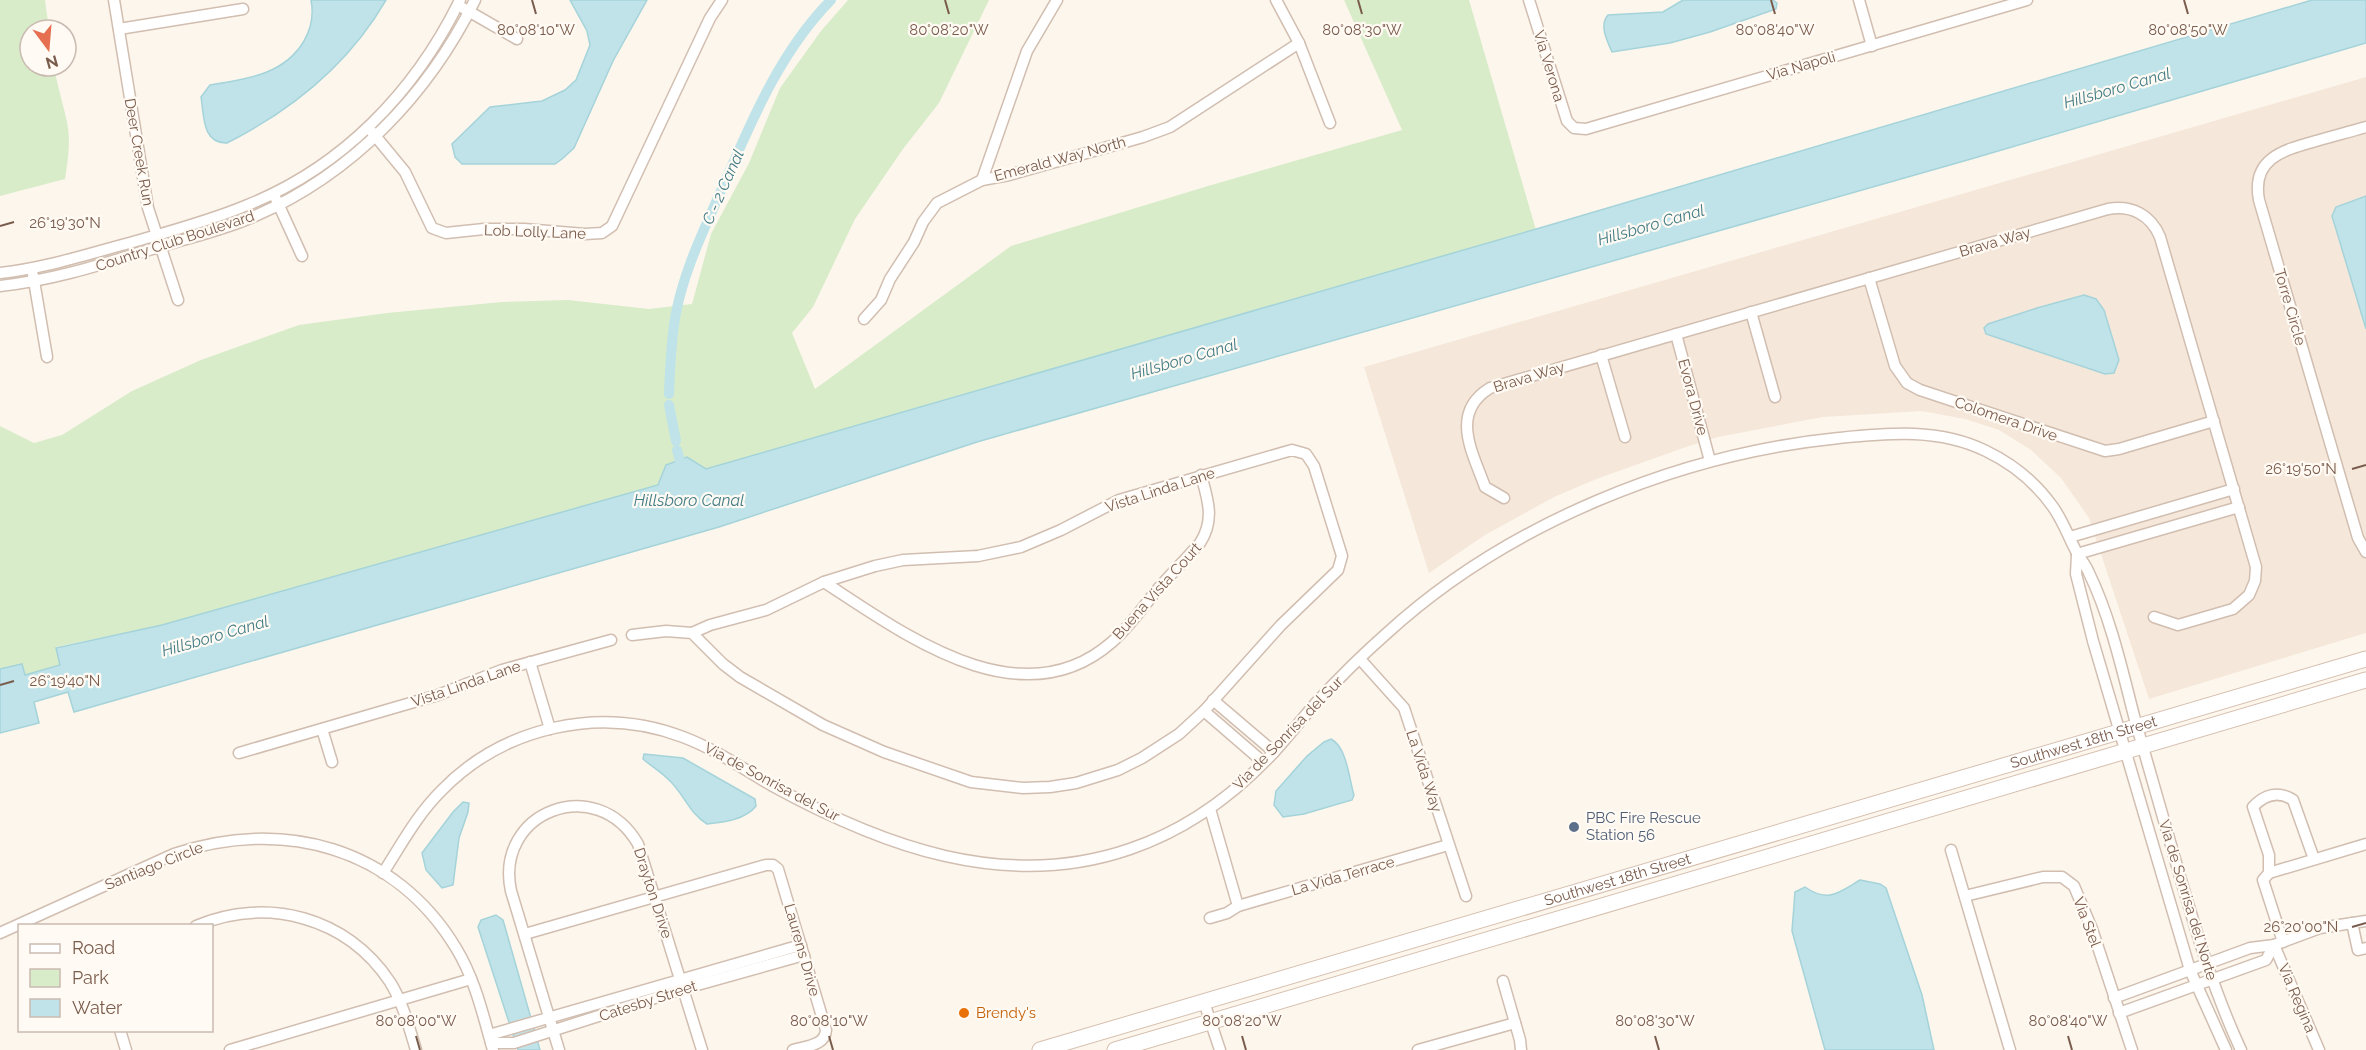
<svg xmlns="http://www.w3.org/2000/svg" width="2366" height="1050" font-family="Raleway,sans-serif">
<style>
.residential{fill:#f5e8da}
.green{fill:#d8ecc9}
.water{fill:#bfe3e8;stroke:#a5d3da;stroke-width:1.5}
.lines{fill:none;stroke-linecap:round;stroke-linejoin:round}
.canal{stroke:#bfe3e8;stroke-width:10}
.street-casing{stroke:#d1beb0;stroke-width:13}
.secondary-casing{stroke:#d6c0b0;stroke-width:17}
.street{stroke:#fff;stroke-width:10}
.secondary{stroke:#fff;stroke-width:15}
.ticks{fill:none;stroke:#7a5c4d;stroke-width:2}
.service-dot{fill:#5c6f8a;stroke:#fffaf3;stroke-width:2}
.food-dot{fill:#e8710a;stroke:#fffaf3;stroke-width:2}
.labels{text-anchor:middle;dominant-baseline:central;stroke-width:4.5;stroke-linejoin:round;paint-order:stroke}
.street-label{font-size:15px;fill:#7a5c4d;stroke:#fffaf3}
.service-label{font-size:15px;fill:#4e5e75;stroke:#fffaf3;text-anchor:start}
.food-label{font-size:15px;fill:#c56008;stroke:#fffaf3;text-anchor:start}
.water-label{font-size:16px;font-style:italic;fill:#437c86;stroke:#fffaf3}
.ticks-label{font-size:15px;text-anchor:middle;fill:#7a5c4d;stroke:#fffaf3;stroke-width:4.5;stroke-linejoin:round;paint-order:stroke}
</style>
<rect width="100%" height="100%" fill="#fdf6ec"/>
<polygon class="residential" points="2366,77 2366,633 2149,699 2089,518 2061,478 2031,450 1999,430 1965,419 1922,411 1823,417 1718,437 1689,446 1599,478 1554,497 1485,535 1429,573 1364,367"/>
<g class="green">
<path d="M0 0H45L49 30H30V66H54C57 85 63 103 67 122 71 141 68 160 65 179L0 196Z"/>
<polygon points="848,0 989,0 939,103 903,149 855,219 813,307 792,333 815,389 1011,246 1208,186 1402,130 1344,0 1469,0 1536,230 706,469 686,457 666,465 658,485 162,625 56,647 61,665 25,675 22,664 0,669 0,426 34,443 62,435 132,391 201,360 299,325 387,313 502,302 568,300 649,309 692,304 711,234 749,163 780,88 821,31"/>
</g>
<g class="water">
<path d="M311 0H386C349 64 292 110 227 143 202 144 204 115 201 97L210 85C246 79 284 75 304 41 312 27 314 15 311 0Z"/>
<polygon points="570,0 647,0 613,61 574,148 562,159 555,164 462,164 455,157 452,144 490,107 542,101 565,90 576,80 590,45 587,31"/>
<path d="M1683 0H1773L1777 3 1776 9 1710 32 1670 43 1612 52C1607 41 1599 25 1608 15L1663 12Z"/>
<polygon points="2312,0 2366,0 2366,43 1971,159 977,442 719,527 74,712 68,692 34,702 39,723 0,733 0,669 22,664 25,675 60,665 56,648 162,625 658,485 666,465 687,457 706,469 1550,225"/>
<polygon points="2366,196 2366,329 2332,216 2336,207"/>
<polygon points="2084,295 2096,299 2104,310 2119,360 2114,373 2105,374 1986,334 1984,328 1988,324 2037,308"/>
<path d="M1331 739C1347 747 1349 779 1354 795L1352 800 1304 814 1283 817 1274 805 1276 791 1307 756 1324 742Z"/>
<path d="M644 754 683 758 755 799 756 806C745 820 724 822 707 824 689 813 684 794 669 780 661 772 651 766 643 759Z"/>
<polygon points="463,802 469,803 468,812 459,838 453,885 442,888 426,870 422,853 453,812"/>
<path d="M1860 880 1880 884 1886 888 1922 995 1934 1050H1825L1792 931 1795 892 1805 887C1828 903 1838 893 1860 880Z"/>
<polygon points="496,915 503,920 540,1050 518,1050 478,927 481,920"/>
</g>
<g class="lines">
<g class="canal">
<path d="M669 394C670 367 671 339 676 313 684 271 703 232 720 193 750 125 778 54 831 0"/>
<polyline points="669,405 676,441"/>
<polyline points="677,450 683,472"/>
</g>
<defs>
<g id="street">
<polyline points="114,0 148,208 178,300"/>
<polyline points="1276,0 1299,43 1330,123"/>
<polyline points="1529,0 1567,121 1574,128 1586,129 2027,0"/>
<polyline points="1859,0 1872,46"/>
<polyline points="463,8 517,39"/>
<polyline points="119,29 243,9"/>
<path d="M2366 127C2349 132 2333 136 2316 141 2284 150 2251 158 2259 200L2358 538 2366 552"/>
<polyline points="372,132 405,172 432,228 446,233 484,229 524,229 585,234 602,233 612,226 710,18 722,0"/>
<polyline points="982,180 1027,51 1057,0"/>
<polyline points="276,199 302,256"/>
<path d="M0 273C47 268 87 254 133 242 171 231 209 221 245 206 342 168 415 92 460 0"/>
<polyline points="33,275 47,357"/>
<polyline points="1869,278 1895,366 1907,383 1920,390 2105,451 2119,449 2214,421"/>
<path d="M0 286C55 280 106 263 159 247 191 237 224 230 255 216 352 174 428 95 475 0"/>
<polyline points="1751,312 1775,397"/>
<polyline points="864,319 881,300 890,279 914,242 923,222 937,203 982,180 1009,175 1143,137 1170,127 1299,43"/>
<polyline points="1676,334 1710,461"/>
<polyline points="1601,355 1625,437"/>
<path d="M1504 498 1485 487C1473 453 1449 413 1490 388L2108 209C2132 205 2151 215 2160 237L2256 567 2255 581 2249 595 2233 609 2178 625 2154 617"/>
<polyline points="2070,537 2234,489"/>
<polyline points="2077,554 2076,574 2093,641 2190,970 2226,1050"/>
<polyline points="2077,554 2239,507"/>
<path d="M824 582C904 634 1021 722 1112 642 1129 627 1143 607 1157 590 1171 574 1186 559 1200 543 1215 520 1208 500 1201 475"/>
<polyline points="632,635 666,631 692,633 710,625 766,610 824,582 875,566 903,560 978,556 1021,547 1061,530 1119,500 1292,450 1306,454 1314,466 1342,556 1338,570 1281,625 1204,711 1179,734 1142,758 1118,770 1076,783 1050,787 1023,788 971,782 884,752 823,725 740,677 723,664 692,633"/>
<polyline points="1360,659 1404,708 1466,896"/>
<polyline points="530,662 550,729"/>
<polyline points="1213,700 1274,752"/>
<polyline points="1204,711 1263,762"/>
<polyline points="322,729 332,762"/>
<polyline points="239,753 438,695 502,670 611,640"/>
<polyline points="1210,809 1238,906"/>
<polyline points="1951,850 2010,1050"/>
<path d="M383 873C401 845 417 815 441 791 503 727 599 705 683 737 715 749 742 768 771 785 882 846 1005 892 1130 849 1186 830 1234 795 1274 752 1288 737 1301 720 1315 704 1337 680 1361 656 1386 634 1506 524 1678 454 1839 438 1890 433 1939 428 1986 451 2013 464 2036 483 2053 507 2063 521 2068 536 2076 551 2080 559 2086 565 2089 573 2110 616 2122 669 2134 716 2149 768 2164 821 2179 873 2197 934 2214 992 2241 1050"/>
<polyline points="2269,873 2366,844"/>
<polyline points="1965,896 2043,877 2062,877 2074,886 2092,929 2132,1050"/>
<polyline points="1210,918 1227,913 1238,906 1448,845"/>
<polyline points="2352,923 2358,950 2366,948"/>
<path d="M196 926C267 896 347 917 390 982 403 1003 409 1027 416 1050"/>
<path d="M0 933 174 854C282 817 395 847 456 948 475 979 483 1015 493 1050"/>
<path d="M525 934 766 865H773L778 869 826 1030C825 1046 806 1046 793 1050"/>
<path d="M2283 942 2263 880 2269 873V855L2253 807C2264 795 2278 790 2293 800L2314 859"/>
<polyline points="2274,945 2319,1050"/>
<polyline points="1503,981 1520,1040 1521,1050"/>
<polyline points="2114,998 2250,948 2274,945 2320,928 2366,921"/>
<polyline points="1204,1002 1220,1050"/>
<polyline points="2119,1013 2266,960 2274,945"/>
<polyline points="120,1030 126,1050"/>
<polyline points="489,1035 801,945"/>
<polyline points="491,1043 514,1043 683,989 804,955"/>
<polyline points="230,1050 471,979"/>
<path d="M559 1050 511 891C494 812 596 772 638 844L702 1050"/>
<polyline points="1418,1050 1515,1023"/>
</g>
<g id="secondary">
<path id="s1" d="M1040 1050 2366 659"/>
<polyline points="1115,1050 2366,680"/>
</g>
</defs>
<use href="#street" class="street-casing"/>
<use href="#secondary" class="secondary-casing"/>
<use href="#street" class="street"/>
<use href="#secondary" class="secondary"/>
</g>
<path class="ticks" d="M532 0 536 14M945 0 949 14M1358 0 1362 14M1771 0 1775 14M2184 0 2188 14M0 226 14 222M2352 469 2366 465M0 685 14 681M2352 927 2366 923M416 1036 420 1050M829 1036 833 1050M1242 1036 1246 1050M1655 1036 1659 1050M2068 1036 2072 1050"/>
<circle class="service-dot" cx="1574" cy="827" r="6"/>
<circle class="food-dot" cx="964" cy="1013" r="6"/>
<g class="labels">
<g class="street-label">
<text transform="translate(1549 66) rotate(73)">Via Verona</text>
<text transform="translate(1801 66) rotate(-16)">Via Napoli</text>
<text transform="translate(139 152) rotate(80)">Deer Creek Run</text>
<text transform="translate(1060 159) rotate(-15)">Emerald Way North</text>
<text transform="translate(535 232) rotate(2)">Lob Lolly Lane</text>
<text transform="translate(175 241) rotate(-18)">Country Club Boulevard</text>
<text transform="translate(1995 242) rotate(-16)">Brava Way</text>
<text transform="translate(2290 307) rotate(74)">Torre Circle</text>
<text transform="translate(1529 377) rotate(-17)">Brava Way</text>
<text transform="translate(1693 397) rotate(75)">Evora Drive</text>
<text transform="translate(2006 419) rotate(19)">Colomera Drive</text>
<text transform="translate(1160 490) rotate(-18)">Vista Linda Lane</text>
<text transform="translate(1157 591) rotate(-48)">Buena Vista Court</text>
<text transform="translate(466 684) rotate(-19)">Vista Linda Lane</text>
<text transform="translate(1288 733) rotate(-46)">Via de Sonrisa del Sur</text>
<text stroke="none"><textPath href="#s1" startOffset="1088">Southwest 18th Street</textPath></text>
<text transform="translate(1424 771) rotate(72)">La Vida Way</text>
<text transform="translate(772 782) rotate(28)">Via de Sonrisa del Sur</text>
<text transform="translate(154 866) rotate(-22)">Santiago Circle</text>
<text transform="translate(1343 876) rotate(-16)">La Vida Terrace</text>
<text stroke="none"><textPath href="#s1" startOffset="602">Southwest 18th Street</textPath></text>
<text transform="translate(653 893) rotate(72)">Drayton Drive</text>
<text transform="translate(2188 900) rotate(73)">Via de Sonrisa del Norte</text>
<text transform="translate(2087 922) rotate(69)">Via Stel</text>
<text transform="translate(802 950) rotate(74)">Laurens Drive</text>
<text transform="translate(2297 998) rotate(67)">Via Regina</text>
<text transform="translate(648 1001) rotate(-18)">Catesby Street</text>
</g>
<g class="service-label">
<text x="1586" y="818">PBC Fire Rescue<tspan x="1586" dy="17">Station 56</tspan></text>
</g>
<g class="food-label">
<text x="976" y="1013">Brendy's</text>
</g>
<g class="water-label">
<text transform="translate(2117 88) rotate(-16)">Hillsboro Canal</text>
<text transform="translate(723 187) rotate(-66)">C - 2 Canal</text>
<text transform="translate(1651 225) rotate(-16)">Hillsboro Canal</text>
<text transform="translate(1184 359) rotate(-16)">Hillsboro Canal</text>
<text x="689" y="500">Hillsboro Canal</text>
<text transform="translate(215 636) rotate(-16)">Hillsboro Canal</text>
</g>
</g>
<g class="ticks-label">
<text x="536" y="35">80°08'10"W</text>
<text x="949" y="35">80°08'20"W</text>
<text x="1362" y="35">80°08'30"W</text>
<text x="1775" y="35">80°08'40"W</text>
<text x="2188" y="35">80°08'50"W</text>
<text x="65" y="228">26°19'30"N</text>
<text x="2301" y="474">26°19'50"N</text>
<text x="65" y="686">26°19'40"N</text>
<text x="2301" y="932">26°20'00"N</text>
<text x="416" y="1026">80°08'00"W</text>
<text x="829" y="1026">80°08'10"W</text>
<text x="1242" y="1026">80°08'20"W</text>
<text x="1655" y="1026">80°08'30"W</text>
<text x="2068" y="1026">80°08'40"W</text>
</g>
<rect x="18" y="924" width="195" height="108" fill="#fffaf3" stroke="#cabbb1" stroke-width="1.5"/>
<rect x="30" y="944" width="30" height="9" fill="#ffffff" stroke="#cabbb1" stroke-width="1.5"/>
<text x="72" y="954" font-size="18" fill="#7a5c4d">Road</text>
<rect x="30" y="969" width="30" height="18" fill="#d8ecc9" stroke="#cabbb1" stroke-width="1.5"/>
<text x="72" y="984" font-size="18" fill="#7a5c4d">Park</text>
<rect x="30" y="999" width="30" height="18" fill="#bfe3e8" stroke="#cabbb1" stroke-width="1.5"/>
<text x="72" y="1014" font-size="18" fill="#7a5c4d">Water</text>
<g transform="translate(48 48) rotate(164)"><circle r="28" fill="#fffaf3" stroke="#cabbb1" stroke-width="1.5"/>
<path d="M0-4.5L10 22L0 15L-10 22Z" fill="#e76f51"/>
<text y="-9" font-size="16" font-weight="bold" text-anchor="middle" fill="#7a5c4d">N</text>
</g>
</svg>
